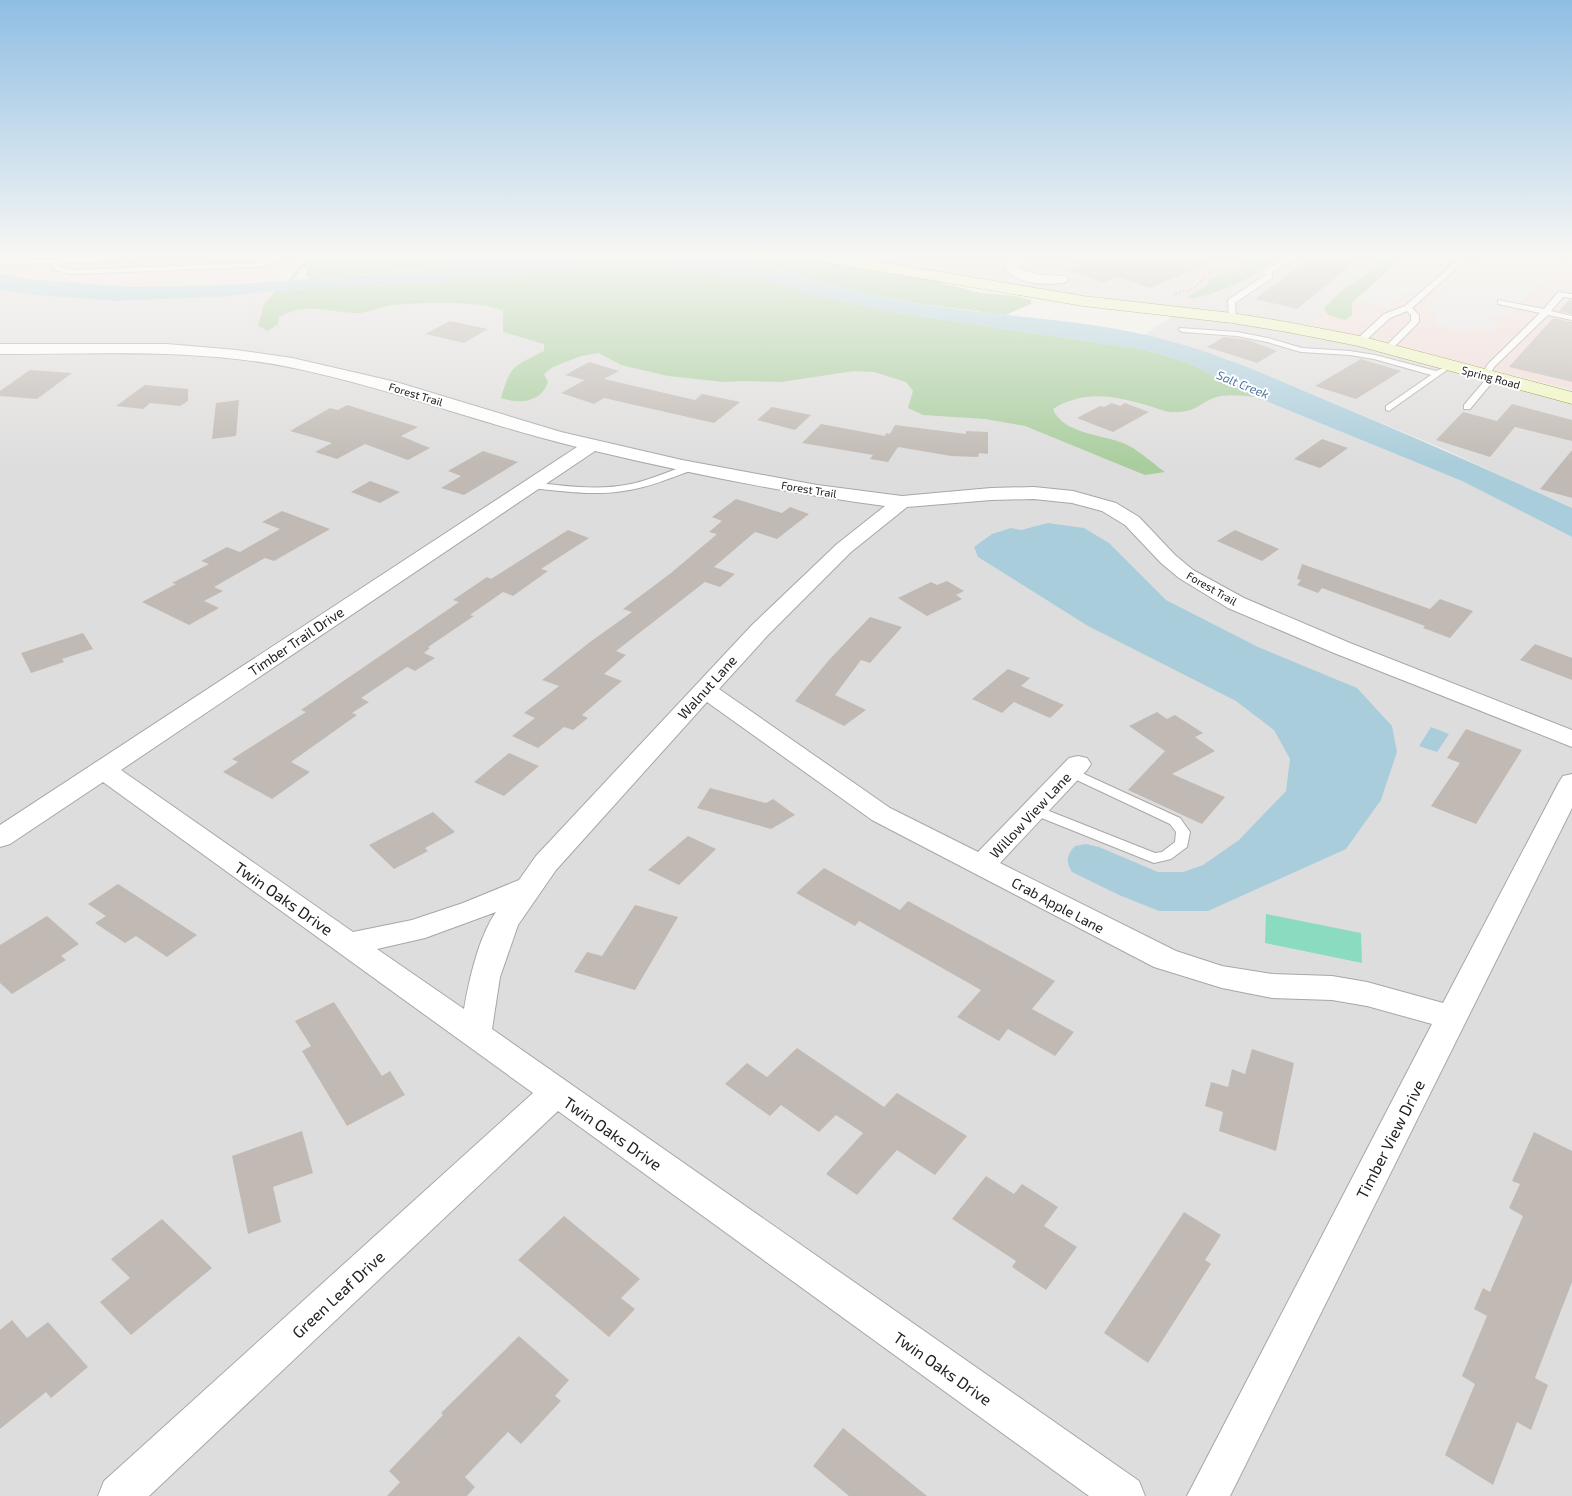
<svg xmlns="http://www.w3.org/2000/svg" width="1572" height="1496" font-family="'Exo 2',sans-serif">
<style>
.residential{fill:#dedddd}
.commercial{fill:#f0dad8}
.forest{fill:#a9cd9e}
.pitch{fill:#8adbc0}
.parking{fill:#e4e4e4}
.water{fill:#aacddb}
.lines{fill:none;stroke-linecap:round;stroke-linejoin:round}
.stream{stroke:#aacddb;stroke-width:4}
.building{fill:#c1bab4}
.lane-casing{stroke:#a7a7a7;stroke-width:2}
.street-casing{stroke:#a7a7a7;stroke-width:2}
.secondary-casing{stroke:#62740b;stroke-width:1}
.path{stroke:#f38b76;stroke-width:2;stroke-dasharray:2 2;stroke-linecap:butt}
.lane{fill:#fff;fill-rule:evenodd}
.street{fill:#fff;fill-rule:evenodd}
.secondary{fill:#f0f6bf;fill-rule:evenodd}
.labels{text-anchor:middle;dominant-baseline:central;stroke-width:4;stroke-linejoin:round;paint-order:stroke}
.far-street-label{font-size:11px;fill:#202020;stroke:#fff}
.far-water-label{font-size:12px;font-style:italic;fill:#4e74a4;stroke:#fff}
.street-label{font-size:14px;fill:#202020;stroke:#fff}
.near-street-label{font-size:16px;fill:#202020;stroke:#fff}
</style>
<rect width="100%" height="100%" fill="#f0eee7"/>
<g class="residential">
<polygon points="838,256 1401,256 1310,325 1257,317 1170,309 1006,285"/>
<polygon points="645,266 1146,350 1189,363 1256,397 1462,481 1572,537 1572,1496 0,1496 0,290 35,295 115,301 221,297 275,291 412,284"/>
<polygon points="1173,316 1273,327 1365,346 1572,405 1572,508 1439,447 1225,358 1144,335"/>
</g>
<g class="commercial">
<polygon points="0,256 308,256 277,281 135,287 24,279 0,273"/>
<polygon points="1401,256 1572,256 1572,390 1310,325"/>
</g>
<g class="forest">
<polygon points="317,256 486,256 502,257 612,256 440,267 312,279 306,276 305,273 310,264 318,259"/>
<polygon points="658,256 794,257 930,280 981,293 1017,296 1031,300 1031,304 1005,315 914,303 851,290 784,271 747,265"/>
<path d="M1263 256H1281C1254 277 1222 294 1188 299L1189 296 1206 286 1210 280 1219 275 1261 263 1264 260Z"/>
<polygon points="1389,256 1402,256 1381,278 1355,300 1352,303 1352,315 1345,320 1328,315 1324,308 1344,289 1379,265"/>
<path d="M645 266 701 271 776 282 805 293 891 312 1146 350 1189 363 1256 397C1242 396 1224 393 1211 399 1195 407 1194 412 1175 412 1167 413 1157 408 1149 406 1116 396 1084 389 1053 409 1063 434 1101 434 1123 443 1138 449 1152 463 1165 472L1145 475 1025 426 985 419 923 415 908 408 913 391 906 382 874 372 854 371 781 382 743 381 724 382 668 376 621 365 599 353 581 356 553 367 544 374 548 382C541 403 519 404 501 398 511 364 513 367 544 351V344L503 332V311C479 300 415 302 388 306 376 308 367 314 354 313 326 312 307 302 279 317L278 324 268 331 258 326 264 304 275 291 412 284 561 269Z"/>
</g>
<polygon class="pitch" points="1266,914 1361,933 1362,963 1265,943"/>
<g class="parking">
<polygon points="1405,256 1449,256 1390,308 1355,300"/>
<polygon points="1485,256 1566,256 1508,316 1497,314 1490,321 1499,324 1491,333 1473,328 1469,333 1435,325 1435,312 1426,309"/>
</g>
<g class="water">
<path d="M612 256C669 256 726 259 782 271 827 280 869 296 914 303 1000 318 1089 318 1173 342 1225 356 1274 378 1323 399 1407 434 1489 470 1572 508V537L1462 481 1256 397 1189 363 1146 350 891 312 805 293 776 282 701 271 645 266 561 269 412 284 275 291 221 297 115 301 35 295 0 290V273L24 279 135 287 239 284 363 275 440 267Z"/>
<path d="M1048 523 1084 528 1109 543 1166 600 1258 647 1357 688 1392 726 1397 752 1381 800 1346 849 1208 911H1159L1119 895 1072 872C1065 862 1067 854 1075 846L1086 844 1099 847 1158 872H1183L1203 865 1239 840 1286 791 1290 759 1274 730 1236 701 1088 626 978 557 974 547 992 534 1011 528 1021 530Z"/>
<polygon points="1431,727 1449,734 1437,752 1419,746"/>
</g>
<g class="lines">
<polyline class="stream" points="288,285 300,267 328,256"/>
</g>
<g class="building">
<polygon points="1062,256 1226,256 1150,288 1117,277 1103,283 1066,270 1080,265 1062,259"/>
<polygon points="1312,256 1362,256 1297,309 1255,299"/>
<polygon points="1569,300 1572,300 1572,314 1559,311"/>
<polygon points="1553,318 1572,322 1572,382 1509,367"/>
<polygon points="450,321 488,329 464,343 425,334"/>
<polygon points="1224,337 1248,340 1277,351 1257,363 1207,347"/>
<polygon points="1361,359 1401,371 1356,399 1315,386"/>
<polygon points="589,362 619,371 604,379 695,400 702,394 740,402 714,423 604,398 594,404 561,393 585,380 565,375"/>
<polygon points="30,370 72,373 37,399 0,396 0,391"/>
<polygon points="145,385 188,389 188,401 180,406 150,403 143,409 116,406"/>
<polygon points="239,400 236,436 212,439 216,403"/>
<polygon points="1112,403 1120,406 1125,403 1149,412 1113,432 1077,418 1100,406 1104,407"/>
<polygon points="1512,404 1572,420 1572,441 1515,427 1490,457 1436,440 1463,412 1497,421"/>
<polygon points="347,405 418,427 401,436 430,448 408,460 365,444 337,459 315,452 332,443 290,431 330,408 338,410"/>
<polygon points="772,407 811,415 795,430 757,420"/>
<polygon points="821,424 885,436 886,433 890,434 895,425 966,434 966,431 988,432 988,454 979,453 978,457 951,456 898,447 888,462 870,459 873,455 802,443"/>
<polygon points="1322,439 1348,448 1320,468 1294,459"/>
<polygon points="1572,450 1572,498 1540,489"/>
<polygon points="483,451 518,462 464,495 441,488 461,476 448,471"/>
<polygon points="370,481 400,492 380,503 351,492"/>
<polygon points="736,499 782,513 790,507 809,514 777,539 755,532 714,567 735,574 720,587 705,582 616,651 626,655 604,674 622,681 582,715 588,718 573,730 564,727 538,748 512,736 535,718 524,713 559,686 542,680 590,642 632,612 623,609 671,573 717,534 709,532 722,521 712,517"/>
<polygon points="282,511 330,529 274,561 265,558 214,587 223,591 204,601 219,608 189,625 142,602 176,584 172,583 209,564 201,561 227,547 240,552 280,529 262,522"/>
<polygon points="568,530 589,538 541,569 548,571 513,596 503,592 470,615 474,616 428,647 430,648 424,653 435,658 415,671 407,667 361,698 369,702 352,713 357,715 291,762 310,772 272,799 223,772 238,762 232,759 306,712 301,710 459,602 453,600 487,577 491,579"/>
<polygon points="1235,530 1279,549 1262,561 1217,541"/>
<polygon points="1302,564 1430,609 1440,599 1473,611 1450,638 1423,628 1425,626 1322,588 1318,593 1297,585 1301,580 1297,579"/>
<polygon points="947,581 964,591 956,595 962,599 927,616 898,598 931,582 937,585"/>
<polygon points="870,617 902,627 870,663 861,660 835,695 866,710 844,726 795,701 829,660"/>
<polygon points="83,633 93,649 62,659 64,662 31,673 21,653"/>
<polygon points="1535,644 1572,658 1572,680 1520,660"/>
<polygon points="1008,669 1030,678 1021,686 1064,705 1050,718 1014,702 1002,713 972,699"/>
<polygon points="1157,712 1167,719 1175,715 1203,733 1195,737 1215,751 1172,774 1225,797 1202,824 1128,790 1165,751 1129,726"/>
<polygon points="1466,729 1522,750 1476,824 1431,806 1460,763 1447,758"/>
<polygon points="509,753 539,766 504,796 474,782"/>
<polygon points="710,788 766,803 773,799 795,815 771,829 697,808"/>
<polygon points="433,812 455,832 425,848 428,851 394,869 369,845"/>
<polygon points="688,836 716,849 679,885 648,870"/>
<polygon points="824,868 900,910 908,901 1055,981 1032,1009 1074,1032 1055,1056 1008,1029 999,1041 957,1017 981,990 859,921 855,926 796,893"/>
<polygon points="118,884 197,935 167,957 136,936 125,943 95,923 106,916 88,904"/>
<polygon points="635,905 678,917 635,990 574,972 587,952 602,956"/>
<polygon points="47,916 79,944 61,956 66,960 12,994 0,983 0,945"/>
<polygon points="334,1002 382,1076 390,1071 405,1095 347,1126 302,1051 311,1046 295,1021"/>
<polygon points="797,1048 884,1107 897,1093 967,1136 935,1175 897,1150 857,1195 826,1174 863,1133 836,1115 819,1132 781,1105 770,1116 725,1084 747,1063 767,1077"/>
<polygon points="1252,1049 1294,1063 1276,1151 1219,1131 1223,1112 1205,1106 1211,1082 1228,1087 1232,1069 1245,1074"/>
<polygon points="302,1131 313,1173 273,1187 281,1222 248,1234 232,1156"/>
<polygon points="1534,1132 1572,1151 1572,1282 1535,1378 1548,1385 1531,1430 1517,1422 1493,1485 1445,1455 1475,1384 1462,1376 1487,1316 1474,1309 1483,1288 1490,1292 1523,1216 1509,1208 1520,1184 1512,1181"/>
<polygon points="986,1176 1014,1194 1022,1184 1058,1207 1044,1226 1077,1247 1046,1290 1012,1267 1016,1261 952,1219"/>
<polygon points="1184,1212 1221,1235 1205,1260 1211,1264 1148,1363 1104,1333"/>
<polygon points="564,1216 640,1279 621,1298 635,1309 609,1337 518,1260"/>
<polygon points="162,1219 212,1268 131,1335 100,1302 130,1278 111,1259"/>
<polygon points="12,1320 27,1338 48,1322 88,1367 51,1398 46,1392 0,1429 0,1330"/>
<polygon points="519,1336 569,1380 555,1396 561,1401 521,1444 508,1432 465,1477 475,1487 467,1496 387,1496 400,1482 389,1471 443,1415 441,1413"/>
<polygon points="843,1428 927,1496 849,1496 813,1466"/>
</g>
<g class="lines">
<defs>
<g id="lane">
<polygon points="60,256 67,256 66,258 178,256 174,258 61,263 60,264 60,267 73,270 256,263 272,259 276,256 284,256 276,262 256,267 73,274 54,270 53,263 0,264 3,261 57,259"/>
<polygon points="1291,256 1300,256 1272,272 1272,278 1235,303 1236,318 1229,320 1228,300 1265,275 1264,272 1267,269"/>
<polygon points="1462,256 1470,256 1412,308 1419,315 1419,322 1391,350 1384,348 1411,321 1411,315 1407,311 1390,318 1363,343 1357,343 1357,339 1384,314 1405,306"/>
<polygon points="1558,292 1572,294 1572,298 1563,297 1551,311 1572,316 1572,320 1548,315 1494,367 1490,375 1495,375 1495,379 1470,409 1464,409 1464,405 1487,378 1481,376 1488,364 1540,313 1498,304 1498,300 1544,309"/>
<polygon points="1180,328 1237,332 1268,338 1302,348 1350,351 1375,355 1436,371 1443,368 1447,370 1389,411 1386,410 1386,406 1431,375 1374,359 1350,355 1301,352 1267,342 1237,336 1183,332 1179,330"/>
<path d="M690 465 693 466V470C670 478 648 488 623 491 593 496 561 491 531 488L526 485 531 482C564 486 599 491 631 484 651 480 670 470 690 465Z"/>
<polygon points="1071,768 1180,818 1190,832 1187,847 1171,859 1154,863 1029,813 1027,810 1029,807 1039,807 1155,853 1162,852 1175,842 1176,832 1170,824 1066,775 1065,772 1066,769"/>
</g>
<g id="street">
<path d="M1012 256H1027L1020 264V269L1040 275 1066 276 1068 279 1066 282C1048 286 1016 284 1005 268L1006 263Z"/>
<path d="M0 344H167L236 350 292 358 396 382 561 432 682 460 817 485 902 496 991 488 1034 487 1073 491 1116 503 1139 517 1175 555 1193 570 1244 598 1350 643 1572 730V747L1334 653 1228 608 1179 578 1161 563 1125 525 1102 511 1072 503 1034 499 991 500 907 507 851 552 768 635 719 689 890 808 978 852 1069 758 1078 756 1087 758 1091 764 1087 770 1000 863 1176 951 1222 966 1272 974 1332 976 1367 982 1443 1003 1559 782 1563 776 1572 774V808L1230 1496H1187L1432 1024 1367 1006 1332 1000 1272 998 1222 988 1154 967 872 820 707 702 556 870 518 925 500 977 492 1029 1139 1481 1145 1496H1089L558 1111 149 1496H98L104 1481 533 1093 103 782 10 844 0 847V825L577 447C482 424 390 388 294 368 198 348 97 354 0 354ZM595 451C691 474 787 493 885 506L837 544 752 625 536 856 519 880 463 903 412 920 353 932 121 770ZM496 912C479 936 469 980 464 1009L377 949 425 938Z"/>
</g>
<polygon id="secondary" points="812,256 846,256 1083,296 1232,313 1287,322 1360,336 1572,392 1572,404 1358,346 1287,332 1232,323 1083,306 820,261 815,259"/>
</defs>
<use href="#lane" class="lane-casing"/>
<use href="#street" class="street-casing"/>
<use href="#secondary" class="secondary-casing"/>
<g class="path">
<polyline points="932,256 941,259"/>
<path d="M1175 294C1181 292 1188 291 1194 288 1200 285 1202 277 1208 274 1223 268 1247 270 1256 256"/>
</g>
<use href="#lane" class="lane"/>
<use href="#street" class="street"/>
<use href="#secondary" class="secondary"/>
</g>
<linearGradient id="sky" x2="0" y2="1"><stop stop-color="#8fbee3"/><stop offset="0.55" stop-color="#f8f7f4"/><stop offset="1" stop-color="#f8f7f4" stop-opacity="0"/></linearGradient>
<rect width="1572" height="465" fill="url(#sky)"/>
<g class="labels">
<g class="far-street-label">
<text transform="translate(1491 377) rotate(15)">Spring Road</text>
<text transform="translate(416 394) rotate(17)">Forest Trail</text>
<text transform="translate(809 489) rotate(9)">Forest Trail</text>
<text transform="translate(1212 588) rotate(30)">Forest Trail</text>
</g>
<g class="far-water-label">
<text transform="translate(1243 384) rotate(22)">Salt Creek</text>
</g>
<g class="street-label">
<text transform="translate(296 641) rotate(-34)">Timber Trail Drive</text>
<text transform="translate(707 687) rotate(-48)">Walnut Lane</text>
<text transform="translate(1030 815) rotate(-47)">Willow View Lane</text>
<text transform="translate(1058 905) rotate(28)">Crab Apple Lane</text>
</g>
<g class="near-street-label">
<text transform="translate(284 898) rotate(35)">Twin Oaks Drive</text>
<text transform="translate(613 1133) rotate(35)">Twin Oaks Drive</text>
<text transform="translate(1390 1139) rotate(-63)">Timber View Drive</text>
<text transform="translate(338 1294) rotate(-43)">Green Leaf Drive</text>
<text transform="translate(943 1368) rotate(35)">Twin Oaks Drive</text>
</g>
</g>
</svg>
